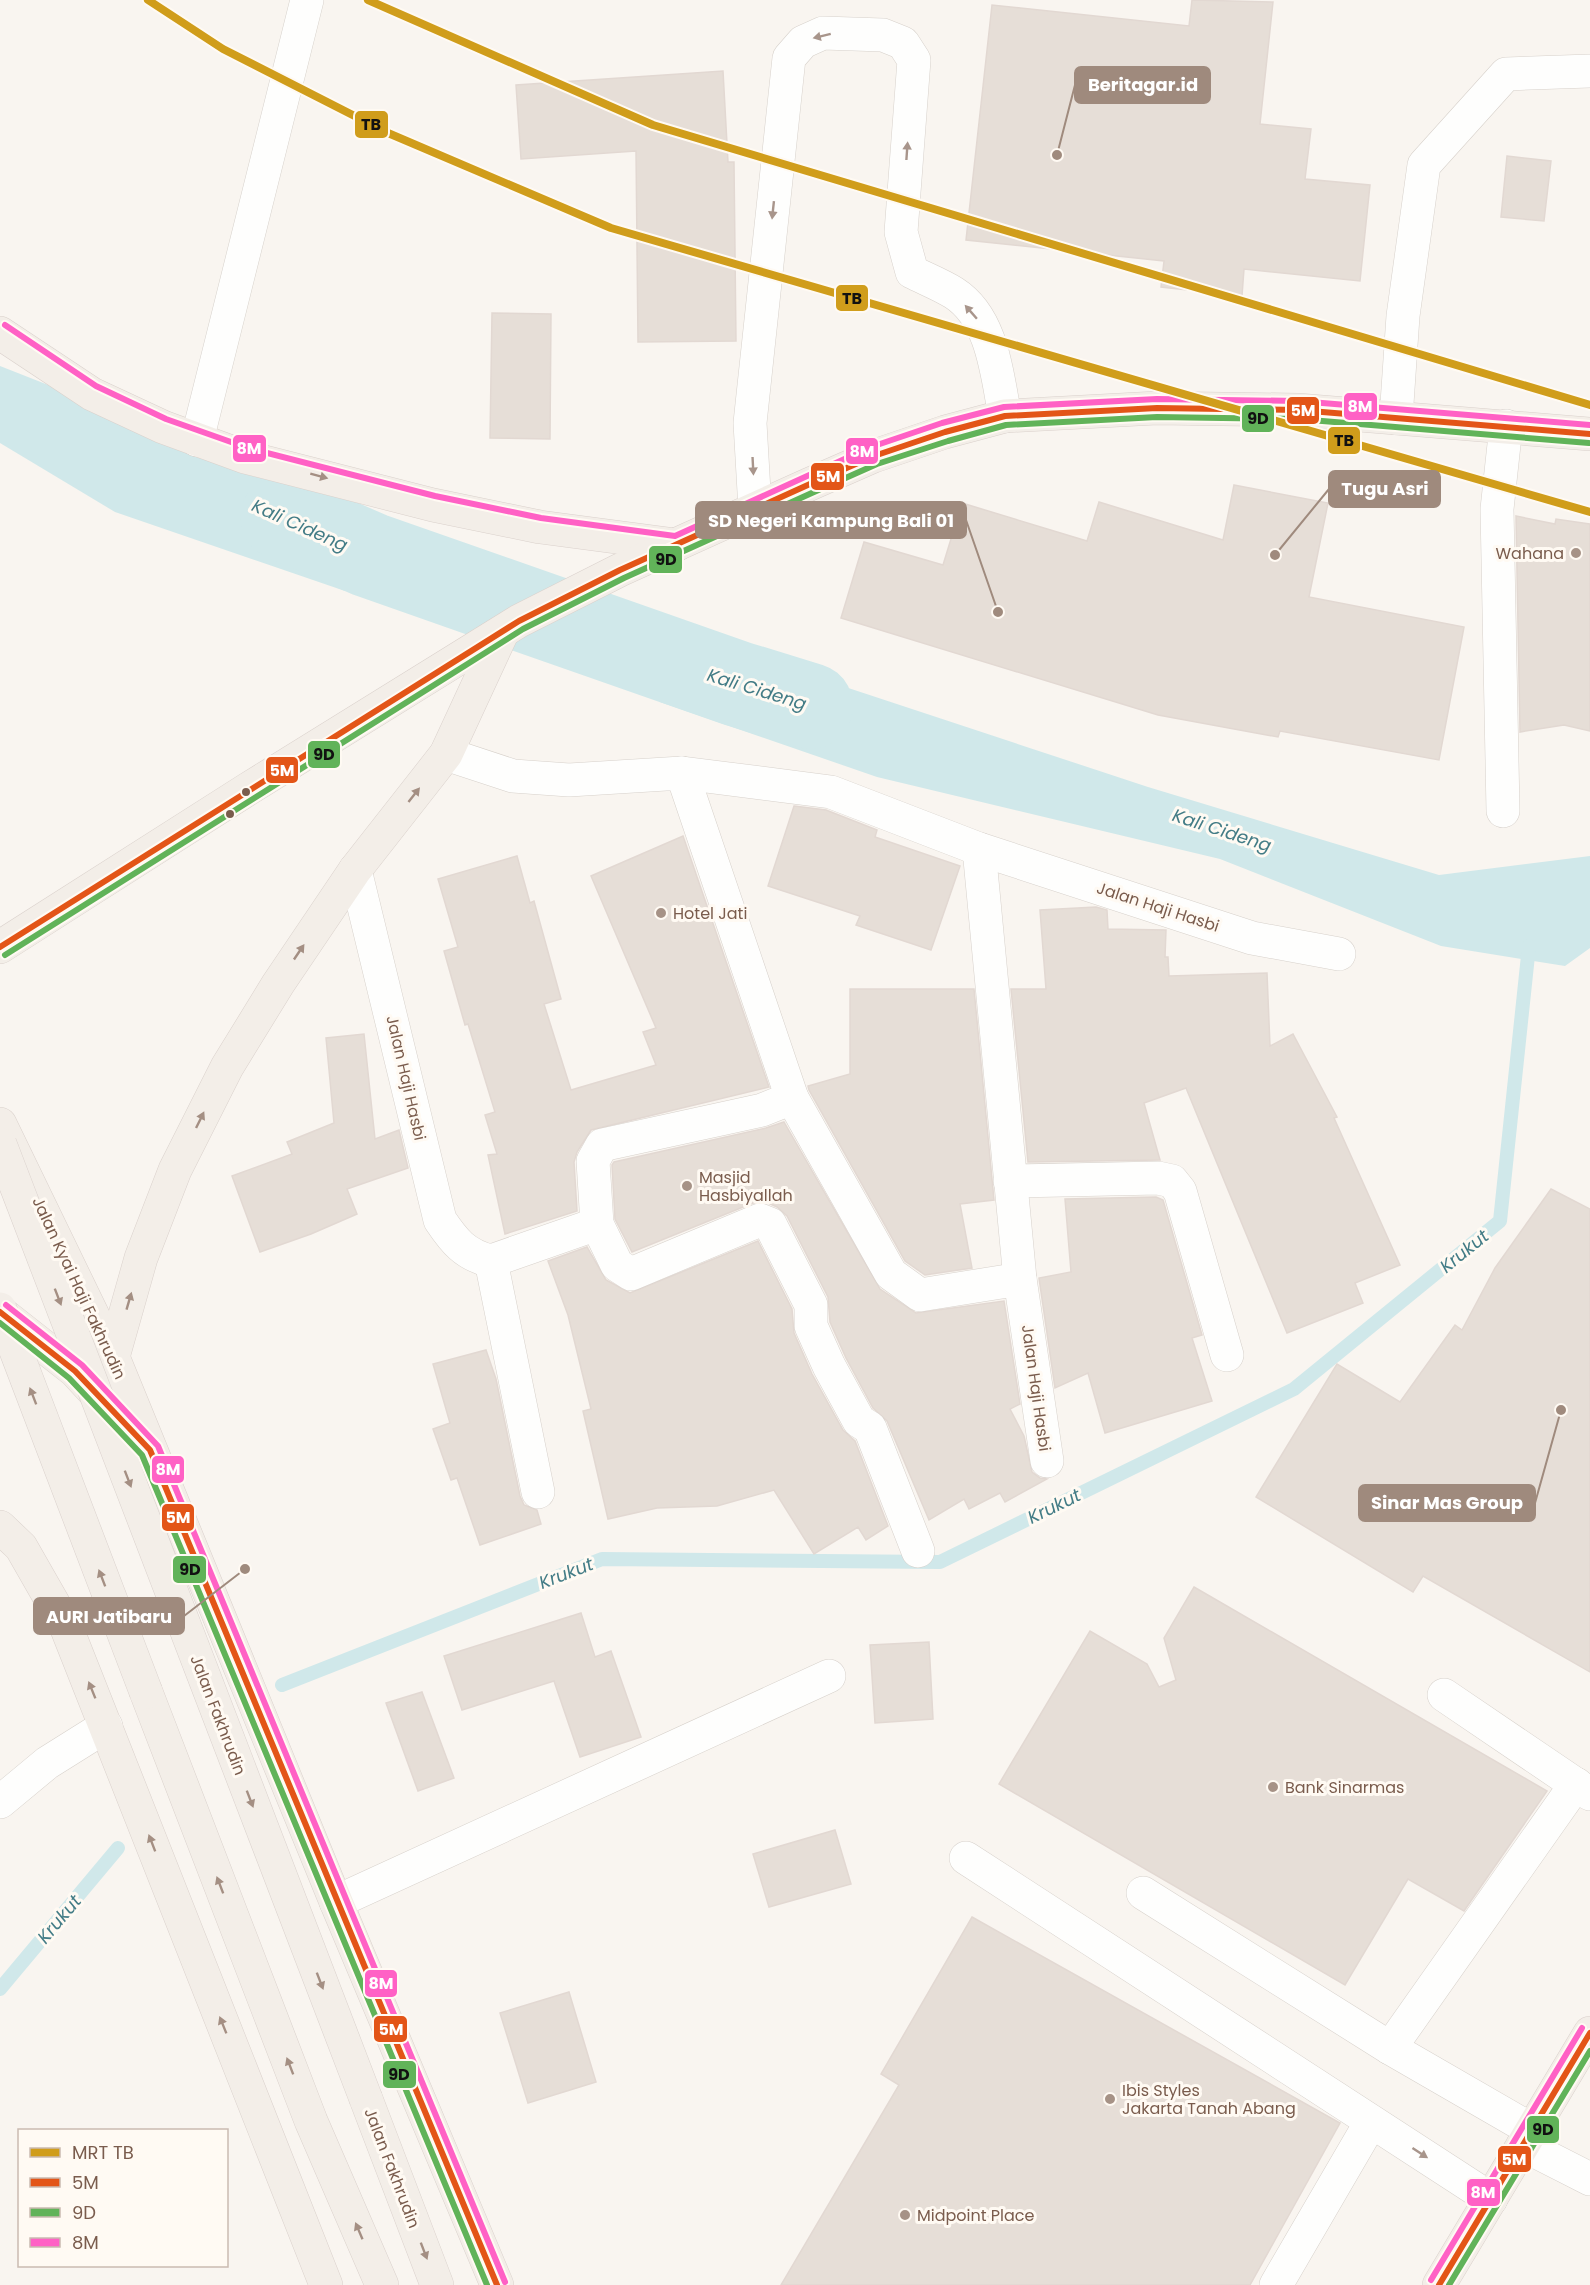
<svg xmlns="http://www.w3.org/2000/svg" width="1590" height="2285" font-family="Poppins,sans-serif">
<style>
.water{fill:#d0e8ea}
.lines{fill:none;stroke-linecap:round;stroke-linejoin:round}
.stream{stroke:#d0e8ea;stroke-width:14}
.river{stroke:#d0e8ea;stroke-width:86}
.building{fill:#e6ded7;stroke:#e2d8d2;stroke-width:1.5}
.minor-casing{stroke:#d7d1cb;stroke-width:34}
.major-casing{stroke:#dad1cc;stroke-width:34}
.minor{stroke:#fefefd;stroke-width:33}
.major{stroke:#f3eee8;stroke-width:33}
.major-bridge-casing{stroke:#dad1cc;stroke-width:34;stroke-linecap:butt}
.major-bridge{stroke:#f3eee8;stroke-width:33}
.bus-1-casing{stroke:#fffaf3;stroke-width:10}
.bus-2-casing{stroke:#fffaf3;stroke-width:10}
.bus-3-casing{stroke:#fffaf3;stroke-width:10}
.bus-1{stroke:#e35517;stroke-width:6}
.bus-2{stroke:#61b359;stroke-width:6}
.bus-3{stroke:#ff61c5;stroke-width:6}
.metro-1-casing{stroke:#fffaf3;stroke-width:12}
.metro-1{stroke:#d09d1b;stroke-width:8}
.oneway{fill:#a8958b}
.oneway2{fill:#a48f83}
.poi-dot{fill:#a69286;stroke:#fffaf3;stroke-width:2}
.bus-dot{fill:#7a5c4d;stroke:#fffaf3;stroke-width:2}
.labels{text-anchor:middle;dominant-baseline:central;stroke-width:6;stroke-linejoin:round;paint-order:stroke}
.poi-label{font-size:16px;fill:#7a5c4d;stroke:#fffaf3;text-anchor:start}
.street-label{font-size:16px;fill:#7a5c4d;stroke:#fffaf3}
.water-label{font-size:18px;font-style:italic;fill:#437c86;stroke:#fffaf3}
.leader{fill:none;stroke:#9f8a7d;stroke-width:2}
.callout-dot{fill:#9f8a7d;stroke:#fffaf3;stroke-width:2}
.callout{fill:#9f8a7d;stroke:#9f8a7d;stroke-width:2}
.callout-label{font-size:18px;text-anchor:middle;font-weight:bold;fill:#fff}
.line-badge{stroke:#fffaf3;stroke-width:2}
.badge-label{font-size:16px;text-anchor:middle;font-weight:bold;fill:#fff}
.pale-badge-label{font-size:16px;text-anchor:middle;font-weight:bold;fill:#111}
</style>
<rect width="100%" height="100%" fill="#f9f5f0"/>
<g class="water">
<polygon points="0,366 434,537 345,591 115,512 0,443"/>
<polygon points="724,647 1148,787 1439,875 1590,856 1590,948 1565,966 1441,946 1220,859 877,777 660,702"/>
</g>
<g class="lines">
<g class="stream">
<polyline points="282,1685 602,1559 940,1562 1294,1389 1500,1221 1529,946"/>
<polyline points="0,1989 118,1848"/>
</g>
<polyline class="river" points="283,517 370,555 738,684 810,706"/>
</g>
<g class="building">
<polygon points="1192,0 1273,2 1260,124 1311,129 1305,179 1370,185 1360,281 1244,269 1242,296 1161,287 1164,261 966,240 992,5 1189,26"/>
<polygon points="723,71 728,162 734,162 736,341 638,342 636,151 521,159 516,85"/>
<polygon points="1507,156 1551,161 1544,221 1501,217"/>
<polygon points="492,313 551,314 550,439 490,438"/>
<polygon points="1234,485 1328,503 1309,597 1464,627 1439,760 1280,731 1278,737 1158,715 841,618 864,542 943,565 962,503 1087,541 1099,502 1223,540"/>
<polygon points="1516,516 1555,524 1556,519 1590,524 1590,731 1564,725 1520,732"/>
<polygon points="794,806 826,810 877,830 875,837 960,866 931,950 856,925 860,916 768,886"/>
<polygon points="683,836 769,1087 591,1130 577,1152 574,1162 577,1211 505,1234 488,1155 497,1154 485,1115 495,1112 468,1024 465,1025 444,951 458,947 438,879 517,856 530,903 534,901 561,999 544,1004 571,1090 656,1065 643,1032 656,1028 591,876"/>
<polygon points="1096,907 1107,910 1108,929 1166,930 1165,957 1168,957 1169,976 1267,973 1270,1046 1293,1034 1337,1117 1334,1118 1400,1265 1355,1283 1363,1303 1287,1333 1186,1088 1144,1103 1160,1160 1028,1162 1011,989 1046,989 1040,910"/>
<polygon points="850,989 974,989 994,1200 960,1204 972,1268 925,1275 905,1261 809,1090 808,1086 850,1074"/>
<polygon points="364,1034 375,1139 399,1130 408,1168 347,1189 357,1214 311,1234 260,1252 232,1176 292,1154 287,1142 334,1123 326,1038"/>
<polygon points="784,1122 880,1289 916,1313 1004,1301 1020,1404 1010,1409 1024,1436 1032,1472 1040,1478 1047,1479 1005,1502 1000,1493 969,1509 964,1499 929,1520 887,1421 873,1408 846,1358 830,1322 828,1297 787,1216 777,1207 766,1202 753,1203 632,1252 615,1219 612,1165 614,1162 766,1128"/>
<polygon points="1551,1189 1590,1209 1590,1672 1423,1576 1413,1592 1256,1497 1337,1364 1400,1402 1455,1325 1462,1330 1495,1268"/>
<polygon points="1156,1197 1163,1200 1202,1335 1192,1338 1212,1401 1105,1433 1088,1373 1055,1388 1039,1278 1071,1272 1065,1199"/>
<polygon points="758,1241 792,1309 794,1333 812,1374 843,1430 855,1441 888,1526 866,1540 858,1527 814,1554 774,1490 717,1506 657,1508 608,1519 583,1411 591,1409 568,1315 548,1261 587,1247 606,1280 630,1293"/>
<polygon points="486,1350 496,1379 520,1496 524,1505 537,1510 541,1524 480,1545 457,1478 451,1480 433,1429 450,1423 433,1364"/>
<polygon points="1194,1587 1547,1791 1464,1911 1408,1879 1345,1985 999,1784 1090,1631 1147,1664 1159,1687 1176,1680 1164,1638"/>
<polygon points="581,1613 595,1657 611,1651 641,1737 580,1757 554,1681 462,1710 444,1656"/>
<polygon points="929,1642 933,1719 875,1723 870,1645"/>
<polygon points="422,1692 454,1778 418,1791 386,1703"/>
<polygon points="835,1830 851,1884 769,1907 753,1854"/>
<polygon points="972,1917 1340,2123 1250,2285 781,2285 899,2085 881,2074"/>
<polygon points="569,1992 596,2082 528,2103 500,2013"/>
</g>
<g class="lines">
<defs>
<g id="minor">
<polyline points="1396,418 1403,316 1424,165 1506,74 1590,71"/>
<polyline points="197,440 307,0"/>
<path d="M755 509 750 423 789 58 803 42 823 33 883 35 903 43 914 60 901 232 912 272C926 279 941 285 954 293 993 318 997 375 1005 416"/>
<polyline points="446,754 513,776 569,780 682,773 792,1098 891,1274 920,1295 1020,1279"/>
<polyline points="682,773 831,792 979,849 1252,938 1339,954"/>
<polyline points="1503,811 1497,509 1506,426"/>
<polyline points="979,849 1020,1279 1047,1461"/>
<path d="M355 870 440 1220C454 1241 465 1255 491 1261L597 1224"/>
<polyline points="792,1098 762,1110 602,1145 593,1161 597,1224 617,1265 631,1274 760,1220 770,1224 811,1305 811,1326 829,1366 859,1421 870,1428 918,1551"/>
<polyline points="1010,1181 1158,1178 1172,1181 1180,1191 1227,1355"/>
<polyline points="491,1261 538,1492"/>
<polyline points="1444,1695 1590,1794"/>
<polyline points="0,1802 47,1763 106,1726"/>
<polyline points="966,1858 1491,2199"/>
<polyline points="1143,1893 1390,2048 1532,2130"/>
<polyline points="336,1902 829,1676"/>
<polyline points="1390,2048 1576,1784"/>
<polyline points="1523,2145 1590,2179"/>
<polyline points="1276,2285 1371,2122"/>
</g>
<g id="major">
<polyline points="0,333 92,394 163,427 245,457 433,505 540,527 676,545"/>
<polyline points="0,947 248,789 519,621 620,570 810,484 874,456 945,432 1005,416 1157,408 1298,410 1590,434"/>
<polyline points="0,1124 113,1357 336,1902 497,2285"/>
<polyline points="0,1312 75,1371 99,1397"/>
<polyline points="113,1357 141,1258 175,1170 227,1067 278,984 355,870 446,754 502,633"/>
<polyline points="0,1527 21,1547 65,1624 326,2285"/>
<polyline points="146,1692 311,2121 382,2285"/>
<polyline points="366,2099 437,2285"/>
<polyline points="1439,2285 1590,2033"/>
</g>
</defs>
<use href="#minor" class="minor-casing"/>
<use href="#major" class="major-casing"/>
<use href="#minor" class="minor"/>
<use href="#major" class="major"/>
<defs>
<g id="major-bridge">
<polyline points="0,1144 366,2099"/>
<polyline points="0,1309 146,1692"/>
</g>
</defs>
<use href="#major-bridge" class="major-bridge-casing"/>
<use href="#major-bridge" class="major-bridge"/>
<defs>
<g id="bus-1">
<polyline points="0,947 519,621 620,570 810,484 874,456 945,432 1005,416 1157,408 1298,410 1590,434"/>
<polyline points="0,1312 75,1371 150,1450 497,2285"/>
<polyline points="1439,2285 1590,2033"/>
</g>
<g id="bus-2">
<polyline points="5,955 523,629 624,578 814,492 877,464 948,441 1006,425 1157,417 1298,419 1589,443"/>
<polyline points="0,1323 69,1378 142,1455 487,2285"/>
<polyline points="1449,2285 1590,2051"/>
</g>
<g id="bus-3">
<polyline points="5,325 96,386 166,419 248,448 435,496 541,518 675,536 871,447 942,423 1004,407 1157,399 1298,401 1590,425"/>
<polyline points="6,1305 82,1365 158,1446 505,2282"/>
<polyline points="1431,2280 1582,2028"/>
</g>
</defs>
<use href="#bus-1" class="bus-1-casing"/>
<use href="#bus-2" class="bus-2-casing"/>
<use href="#bus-3" class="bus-3-casing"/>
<use href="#bus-1" class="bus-1"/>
<use href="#bus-2" class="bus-2"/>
<use href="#bus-3" class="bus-3"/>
<defs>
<g id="metro-1">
<polyline points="148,0 223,49 388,133 611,228 1590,512"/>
<polyline points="368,0 653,125 1590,405"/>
</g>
</defs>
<use href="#metro-1" class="metro-1-casing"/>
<use href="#metro-1" class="metro-1"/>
</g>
<defs><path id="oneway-solid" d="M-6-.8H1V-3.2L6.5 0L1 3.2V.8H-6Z" transform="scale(1.5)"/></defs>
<g class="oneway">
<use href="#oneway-solid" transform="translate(822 36) rotate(166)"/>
<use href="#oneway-solid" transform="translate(907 151) rotate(-86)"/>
<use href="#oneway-solid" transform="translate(773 210) rotate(96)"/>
<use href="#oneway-solid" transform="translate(971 312) rotate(-131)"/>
<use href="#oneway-solid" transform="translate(753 466) rotate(87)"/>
<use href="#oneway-solid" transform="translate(1420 2153) rotate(33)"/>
</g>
<g class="oneway2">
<use href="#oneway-solid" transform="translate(319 476) rotate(15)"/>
<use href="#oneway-solid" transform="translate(414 795) rotate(-52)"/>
<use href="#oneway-solid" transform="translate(299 952) rotate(-56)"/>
<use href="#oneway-solid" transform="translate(200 1120) rotate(-64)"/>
<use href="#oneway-solid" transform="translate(58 1297) rotate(69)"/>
<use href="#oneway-solid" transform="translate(129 1301) rotate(-74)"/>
<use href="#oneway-solid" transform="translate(33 1396) rotate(-111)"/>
<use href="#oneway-solid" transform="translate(128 1479) rotate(69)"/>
<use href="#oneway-solid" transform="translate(102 1578) rotate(-111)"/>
<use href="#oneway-solid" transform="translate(92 1690) rotate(-112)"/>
<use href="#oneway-solid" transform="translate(250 1799) rotate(69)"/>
<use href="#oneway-solid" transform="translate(152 1843) rotate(-111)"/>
<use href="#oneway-solid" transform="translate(220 1885) rotate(-111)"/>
<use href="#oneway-solid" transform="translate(320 1981) rotate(69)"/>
<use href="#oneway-solid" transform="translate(223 2025) rotate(-112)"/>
<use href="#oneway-solid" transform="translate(290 2066) rotate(-111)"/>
<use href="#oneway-solid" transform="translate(359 2231) rotate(-113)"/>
<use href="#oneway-solid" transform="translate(424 2251) rotate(69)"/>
</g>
<g class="poi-dot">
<circle cx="1576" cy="553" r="6"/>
<circle cx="661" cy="913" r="6"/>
<circle cx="687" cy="1186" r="6"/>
<circle cx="1273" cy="1787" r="6"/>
<circle cx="1110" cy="2099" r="6"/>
<circle cx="905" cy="2215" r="6"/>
</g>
<g class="bus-dot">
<circle cx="246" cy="792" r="5"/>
<circle cx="230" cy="814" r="5"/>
</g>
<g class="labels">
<g class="poi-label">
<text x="1564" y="553" text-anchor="end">Wahana</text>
<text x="673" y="913">Hotel Jati</text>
<text x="699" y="1177">Masjid<tspan x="699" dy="18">Hasbiyallah</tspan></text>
<text x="1285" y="1787">Bank Sinarmas</text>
<text x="1122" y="2090">Ibis Styles<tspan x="1122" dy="18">Jakarta Tanah Abang</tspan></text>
<text x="917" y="2215">Midpoint Place</text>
</g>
<g class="street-label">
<text transform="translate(1158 907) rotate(18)">Jalan Haji Hasbi</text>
<text transform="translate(406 1078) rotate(77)">Jalan Haji Hasbi</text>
<text transform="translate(79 1288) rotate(65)">Jalan Kyai Haji Fakhrudin</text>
<text transform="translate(1036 1388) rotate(82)">Jalan Haji Hasbi</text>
<text transform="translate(218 1715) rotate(69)">Jalan Fakhrudin</text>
<text transform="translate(392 2168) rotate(69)">Jalan Fakhrudin</text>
</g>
<g class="water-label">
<text transform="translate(300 525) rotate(24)">Kali Cideng</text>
<text transform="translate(757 689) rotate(17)">Kali Cideng</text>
<text transform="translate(1222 830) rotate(18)">Kali Cideng</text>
<text transform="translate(1464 1251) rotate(-39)">Krukut</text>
<text transform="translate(1054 1506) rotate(-26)">Krukut</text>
<text transform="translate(566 1573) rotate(-21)">Krukut</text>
<text transform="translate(59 1919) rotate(-50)">Krukut</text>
</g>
</g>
<path class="leader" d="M1057 155L1075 85M1275 555L1329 489M998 612L966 520M1561 1410L1535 1503M245 1569L184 1616"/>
<g class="callout-dot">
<circle cx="1057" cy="155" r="6"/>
<circle cx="1275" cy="555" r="6"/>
<circle cx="998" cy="612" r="6"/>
<circle cx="1561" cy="1410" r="6"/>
<circle cx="245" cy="1569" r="6"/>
</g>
<g class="callout">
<rect x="1075" y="67" width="135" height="36" rx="6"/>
<rect x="1329" y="471" width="111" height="36" rx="6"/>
<rect x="696" y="502" width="270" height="36" rx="6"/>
<rect x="1359" y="1485" width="176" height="36" rx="6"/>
<rect x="34" y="1598" width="150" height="36" rx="6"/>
</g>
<g class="callout-label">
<text x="1143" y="91">Beritagar.id</text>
<text x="1385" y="495">Tugu Asri</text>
<text x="831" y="527">SD Negeri Kampung Bali 01</text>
<text x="1447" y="1509">Sinar Mas Group</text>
<text x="109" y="1623">AURI Jatibaru</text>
</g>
<g class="line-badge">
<rect x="354" y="110" width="35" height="29" rx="6" fill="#d09d1b"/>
<rect x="835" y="284" width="34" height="28" rx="6" fill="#d09d1b"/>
<rect x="1343" y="392" width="35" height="29" rx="6" fill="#ff61c5"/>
<rect x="1286" y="396" width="34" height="29" rx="6" fill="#e35517"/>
<rect x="1241" y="404" width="34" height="29" rx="6" fill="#61b359"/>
<rect x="1327" y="426" width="34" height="29" rx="6" fill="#d09d1b"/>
<rect x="232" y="434" width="35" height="29" rx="6" fill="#ff61c5"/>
<rect x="845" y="437" width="34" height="28" rx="6" fill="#ff61c5"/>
<rect x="810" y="462" width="35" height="29" rx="6" fill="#e35517"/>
<rect x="648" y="545" width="35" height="29" rx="6" fill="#61b359"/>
<rect x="307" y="740" width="34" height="29" rx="6" fill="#61b359"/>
<rect x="265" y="756" width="34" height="28" rx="6" fill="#e35517"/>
<rect x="151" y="1455" width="34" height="29" rx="6" fill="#ff61c5"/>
<rect x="161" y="1503" width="34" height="29" rx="6" fill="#e35517"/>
<rect x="172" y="1555" width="35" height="29" rx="6" fill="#61b359"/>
<rect x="364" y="1969" width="34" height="29" rx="6" fill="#ff61c5"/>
<rect x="373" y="2015" width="35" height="28" rx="6" fill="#e35517"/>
<rect x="382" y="2060" width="35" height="29" rx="6" fill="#61b359"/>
<rect x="1526" y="2115" width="34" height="29" rx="6" fill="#61b359"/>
<rect x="1497" y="2145" width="35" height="28" rx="6" fill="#e35517"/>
<rect x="1466" y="2178" width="35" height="29" rx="6" fill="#ff61c5"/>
</g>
<g class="badge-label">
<text x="1360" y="412">8M</text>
<text x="1303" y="416">5M</text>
<text x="249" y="454">8M</text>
<text x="862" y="457">8M</text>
<text x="828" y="482">5M</text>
<text x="282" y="776">5M</text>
<text x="168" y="1475">8M</text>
<text x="178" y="1523">5M</text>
<text x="381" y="1989">8M</text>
<text x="391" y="2035">5M</text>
<text x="1514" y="2165">5M</text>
<text x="1483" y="2198">8M</text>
</g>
<g class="pale-badge-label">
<text x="371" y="130">TB</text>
<text x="852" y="304">TB</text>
<text x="1258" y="424">9D</text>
<text x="1344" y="446">TB</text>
<text x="666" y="565">9D</text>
<text x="324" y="760">9D</text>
<text x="190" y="1575">9D</text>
<text x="399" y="2080">9D</text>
<text x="1543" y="2135">9D</text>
</g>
<rect x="18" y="2129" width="210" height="138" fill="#fffaf3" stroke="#cabbb1" stroke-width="1.5"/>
<rect x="30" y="2148" width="30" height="9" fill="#d09d1b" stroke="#cabbb1" stroke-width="1.5"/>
<text x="72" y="2159" font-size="18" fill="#7a5c4d">MRT TB</text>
<rect x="30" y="2178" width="30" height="9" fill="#e35517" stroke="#cabbb1" stroke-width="1.5"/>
<text x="72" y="2189" font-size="18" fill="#7a5c4d">5M</text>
<rect x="30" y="2208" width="30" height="9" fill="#61b359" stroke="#cabbb1" stroke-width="1.5"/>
<text x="72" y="2219" font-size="18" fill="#7a5c4d">9D</text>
<rect x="30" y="2238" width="30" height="9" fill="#ff61c5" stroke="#cabbb1" stroke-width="1.5"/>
<text x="72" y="2249" font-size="18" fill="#7a5c4d">8M</text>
</svg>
